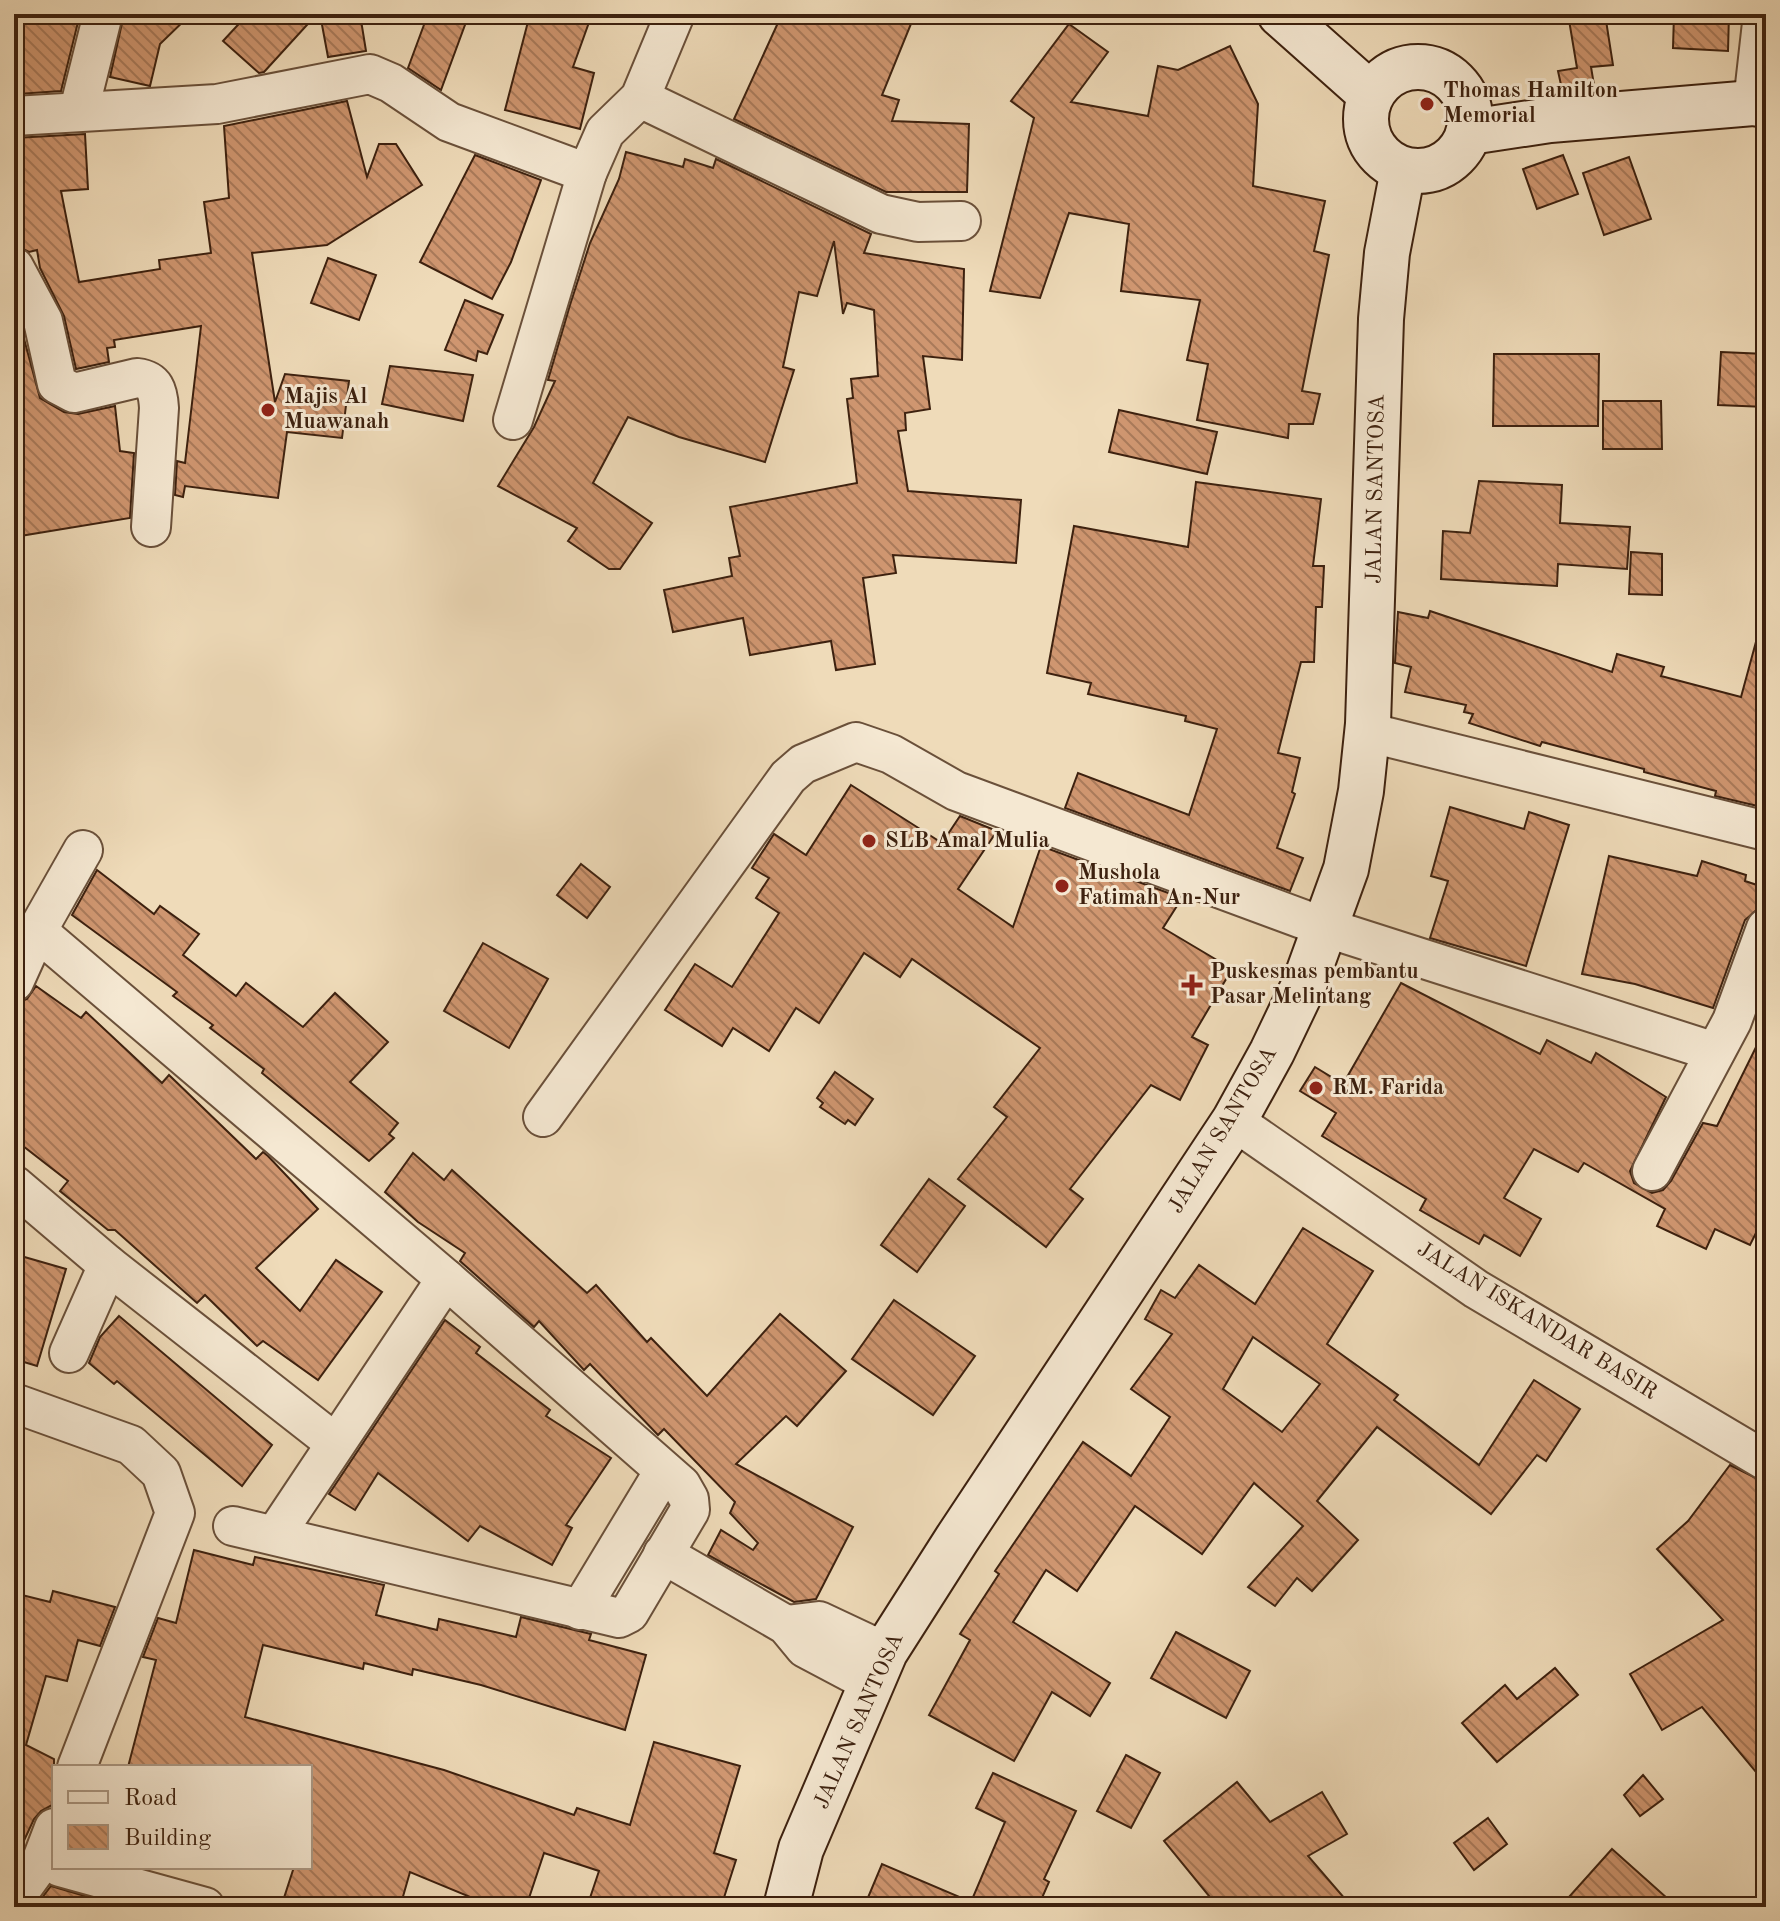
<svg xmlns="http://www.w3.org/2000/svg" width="1780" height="1921" font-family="'Old Standard TT',serif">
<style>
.building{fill:url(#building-back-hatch);stroke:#3d210f;stroke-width:2;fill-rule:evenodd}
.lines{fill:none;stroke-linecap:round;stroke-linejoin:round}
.street-casing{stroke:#6a503a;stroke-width:42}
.secondary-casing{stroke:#3d210f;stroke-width:48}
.street{stroke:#f5e8d2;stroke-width:38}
.secondary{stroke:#f5e8d2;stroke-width:44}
.poi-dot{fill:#8f2418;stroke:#f5e8d2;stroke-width:3}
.labels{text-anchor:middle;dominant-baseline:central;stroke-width:6;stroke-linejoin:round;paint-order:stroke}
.poi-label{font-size:22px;font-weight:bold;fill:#3d210f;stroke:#f5e8d2;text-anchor:start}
.street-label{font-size:22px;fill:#3d210f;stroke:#f5e8d2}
</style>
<defs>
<pattern id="building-back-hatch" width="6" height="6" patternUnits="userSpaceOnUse" patternTransform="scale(2)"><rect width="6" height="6" fill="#cf9670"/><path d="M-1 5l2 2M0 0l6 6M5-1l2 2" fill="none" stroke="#a97a5a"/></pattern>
</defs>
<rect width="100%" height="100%" fill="#efdbb9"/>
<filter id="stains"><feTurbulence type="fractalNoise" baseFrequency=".0025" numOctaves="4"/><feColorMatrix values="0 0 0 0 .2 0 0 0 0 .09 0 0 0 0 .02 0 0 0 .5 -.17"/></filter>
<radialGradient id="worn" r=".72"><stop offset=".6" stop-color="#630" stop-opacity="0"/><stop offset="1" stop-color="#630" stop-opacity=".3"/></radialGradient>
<g class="building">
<polygon points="22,14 80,14 61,91 18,94"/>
<polygon points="124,14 191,14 160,44 150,86 110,77"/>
<polygon points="248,14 317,14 264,72 259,73 223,41"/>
<polygon points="320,14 360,14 366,51 328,57"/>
<polygon points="428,14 469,14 441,90 408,68"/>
<polygon points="530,14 592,14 573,67 594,73 580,129 505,110"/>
<polygon points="782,14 915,14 882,95 899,100 892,121 969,124 967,192 886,192 734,119"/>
<polygon points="1568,14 1605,14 1613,65 1591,67 1595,91 1563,94 1558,71 1577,68"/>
<polygon points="1674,14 1729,14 1728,51 1673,48"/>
<polygon points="1069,24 1108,52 1071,102 1148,116 1158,66 1178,70 1230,46 1258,104 1253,186 1325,201 1314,251 1329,255 1302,391 1320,394 1313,424 1289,424 1288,438 1197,420 1208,364 1187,360 1200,300 1121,291 1129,224 1069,213 1040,298 990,291 1034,118 1011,101"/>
<polygon points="347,101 367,177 379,144 396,144 422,185 327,245 252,253 275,402 285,374 349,381 342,438 287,432 278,498 185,486 183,497 175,495 177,461 185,463 201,326 114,340 115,347 107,348 109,362 76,369 64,316 40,268 37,250 29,252 15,245 14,138 85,134 88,189 61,191 79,282 160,269 159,260 211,253 204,202 229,198 224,126"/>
<polygon points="626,152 683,167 685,159 713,168 716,159 871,234 864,253 964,269 962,360 923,356 930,409 905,413 906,430 898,431 908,491 1021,500 1016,563 893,555 896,573 863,578 875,664 836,670 831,641 750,655 743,618 673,632 664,590 732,576 729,558 740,556 730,507 857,483 847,399 853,398 851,379 878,376 874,310 847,303 843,314 834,241 817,296 799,292 783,367 794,370 765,462 679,437 628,417 593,483 652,523 620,569 609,569 568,541 577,528 498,486 534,427 555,381 548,380 570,305 590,243 619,179"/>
<polygon points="475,155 541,180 511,262 492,299 420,262"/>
<polygon points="1563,155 1578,194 1537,209 1523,169"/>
<polygon points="1629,157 1651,219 1604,235 1583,173"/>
<polygon points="328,258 376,275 359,320 311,303"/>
<polygon points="465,300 503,315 487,354 478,351 476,361 445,350"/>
<polygon points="20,324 40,398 64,412 78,414 115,406 120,451 134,453 130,518 14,537 14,326"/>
<polygon points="1721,352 1766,354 1766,407 1718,405"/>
<polygon points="1494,354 1599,354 1598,426 1493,426"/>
<polygon points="390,366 473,375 463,421 382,404"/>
<polygon points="1603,401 1661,401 1662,449 1603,449"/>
<polygon points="1119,410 1217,432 1207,474 1109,452"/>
<polygon points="1479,481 1562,485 1560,523 1630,527 1627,569 1558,564 1557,586 1441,579 1443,531 1470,533"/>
<polygon points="1196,482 1321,499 1313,566 1324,566 1322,607 1316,607 1314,662 1301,662 1278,753 1300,758 1292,792 1295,794 1277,848 1303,858 1290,891 1065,808 1078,773 1189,815 1217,729 1185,721 1186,716 1088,694 1091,683 1047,673 1074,526 1188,547"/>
<polygon points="1631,552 1662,554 1662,595 1629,594"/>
<polygon points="1430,611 1612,672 1617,654 1664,667 1661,676 1741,697 1757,638 1766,639 1766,808 1715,796 1716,791 1644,772 1644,769 1542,742 1540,746 1469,723 1473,714 1464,712 1466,705 1405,692 1411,667 1395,663 1398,612 1428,618"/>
<polygon points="851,785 942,843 960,816 997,831 958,889 1013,927 1041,846 1182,898 1163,928 1232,969 1192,1037 1208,1045 1180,1100 1151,1085 1070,1189 1083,1199 1046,1247 958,1179 1007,1117 994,1107 1040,1048 912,959 900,977 864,953 819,1023 796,1008 769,1051 733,1028 722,1046 665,1010 695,964 732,987 779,913 756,898 769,878 752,868 774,834 806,855"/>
<polygon points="1450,807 1524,829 1529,812 1569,825 1526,966 1430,938 1448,881 1431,876"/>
<polygon points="1609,856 1697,876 1702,861 1746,875 1745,881 1766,888 1760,907 1745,920 1713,1008 1635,984 1582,974"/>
<polygon points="581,864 610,887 587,918 557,895"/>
<polygon points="97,870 154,914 160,906 199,934 183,955 236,996 246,983 303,1027 335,993 388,1042 350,1082 398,1123 389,1134 394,1138 369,1161 262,1073 264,1069 210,1028 213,1025 173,996 177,992 72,915"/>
<polygon points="483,943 548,979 509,1048 444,1011"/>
<polygon points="1401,983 1540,1054 1547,1040 1591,1063 1596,1053 1666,1097 1630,1171 1634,1183 1652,1193 1663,1190 1671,1181 1703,1123 1717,1126 1766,1027 1766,1213 1750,1245 1715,1229 1706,1249 1657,1226 1665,1209 1584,1163 1578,1172 1534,1149 1504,1198 1541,1219 1520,1256 1484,1235 1479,1244 1420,1210 1426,1199 1322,1136 1336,1113 1300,1091 1315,1067 1343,1084"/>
<polygon points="36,986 81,1018 86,1012 162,1083 169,1075 256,1159 263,1152 268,1156 318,1209 256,1268 300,1311 336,1260 382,1292 318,1380 263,1341 257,1346 205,1295 197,1303 115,1230 108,1230 60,1191 68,1181 14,1139 14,1004 27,999"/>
<polygon points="835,1072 873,1099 855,1125 848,1120 845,1124 820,1107 823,1103 817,1098"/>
<polygon points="413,1153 444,1180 452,1170 587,1293 596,1285 647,1342 651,1338 707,1396 780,1314 846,1371 797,1426 786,1416 736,1464 853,1527 816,1599 794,1602 708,1555 721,1530 753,1550 758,1543 730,1513 735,1502 664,1429 658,1435 590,1364 584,1370 539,1321 534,1327 460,1261 465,1253 418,1222 385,1192"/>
<polygon points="929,1179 965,1206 917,1272 881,1245"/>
<path d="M1303 1228 1373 1271 1327 1344 1398 1395 1394 1400 1479 1465 1534 1380 1580 1409 1546 1461 1537 1455 1491 1514 1377 1427 1317 1501 1358 1540 1312 1591 1297 1578 1275 1606 1248 1587 1303 1526 1254 1483 1202 1554 1135 1506 1077 1591 1046 1570 1013 1622 1110 1683 1090 1716 1052 1692 1014 1761 929 1715 970 1640 960 1634 999 1574 995 1571 1083 1442 1131 1476 1170 1417 1131 1389 1172 1334 1145 1319 1161 1290 1175 1298 1199 1265 1255 1304ZM1253 1337 1320 1384 1282 1432 1223 1389Z"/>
<polygon points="14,1254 66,1269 37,1366 14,1359"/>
<polygon points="894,1300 975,1356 933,1415 852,1359"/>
<polygon points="119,1316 272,1445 242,1486 117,1381 114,1384 89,1363 100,1337"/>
<polygon points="445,1320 480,1347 476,1353 550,1410 546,1416 611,1458 566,1525 572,1528 552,1565 480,1526 468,1541 378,1473 355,1510 329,1494"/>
<polygon points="1730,1465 1766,1483 1766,1784 1702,1707 1662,1730 1630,1674 1723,1620 1657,1549 1688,1521"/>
<polygon points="194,1550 253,1565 255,1557 384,1585 376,1615 437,1630 439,1619 516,1637 521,1617 591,1634 589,1640 646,1655 625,1730 481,1685 413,1669 412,1675 364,1663 363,1669 263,1645 245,1717 444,1770 574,1815 577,1808 630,1825 654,1742 740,1766 714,1853 736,1860 721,1907 587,1907 599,1871 544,1853 526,1907 478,1907 480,1901 410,1872 400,1907 365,1907 342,1901 340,1907 299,1907 283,1901 294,1867 310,1867 310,1767 128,1767 156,1660 143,1657 158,1618 176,1623"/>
<polygon points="53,1591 115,1607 100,1646 78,1640 67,1681 46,1676 26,1745 54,1759 54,1804 41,1811 34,1819 14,1862 14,1593 50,1602"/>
<polygon points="1176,1632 1250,1671 1226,1718 1151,1678"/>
<polygon points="1555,1668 1578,1695 1497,1762 1462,1723 1505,1685 1517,1699"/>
<polygon points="1126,1755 1160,1773 1131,1828 1097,1811"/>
<polygon points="993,1773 1076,1811 1044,1879 1049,1882 1038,1907 864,1907 882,1864 971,1902 1005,1822 976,1808"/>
<polygon points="1643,1775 1663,1799 1640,1816 1624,1795"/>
<polygon points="1237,1782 1270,1822 1322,1792 1347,1834 1308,1856 1352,1907 1218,1907 1164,1841"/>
<polygon points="1488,1818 1507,1844 1474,1870 1454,1843"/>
<polygon points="1612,1849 1677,1907 1560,1907"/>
<polygon points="51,1886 112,1904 112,1907 35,1907"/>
</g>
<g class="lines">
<defs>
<g id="street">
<polyline points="640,98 881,214 918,222 961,221"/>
<polyline points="1753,103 1763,14"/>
<polyline points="79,110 103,14"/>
<polyline points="14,116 217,104 370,74 391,83 449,122 587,173 605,132 640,98 675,14"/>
<path d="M14 267 43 321 57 384 74 393 137 378C155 380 158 391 159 408L151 527"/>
<polyline points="513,420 587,173"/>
<polyline points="1367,732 1766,831"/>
<polyline points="37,931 83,850"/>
<polyline points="14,982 37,931 446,1279 681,1485 689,1499 690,1510 629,1613 619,1618 233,1526"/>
<polyline points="543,1117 788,777 803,764 856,742 891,754 956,791 1324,927 1715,1052"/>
<polyline points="1234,1121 1476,1289 1766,1461"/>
<polyline points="1652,1171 1732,1021 1766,928"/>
<polyline points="14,1185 108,1265 335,1443"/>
<polyline points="69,1353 108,1265"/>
<polyline points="14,1403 131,1445 161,1473 175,1513 77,1767"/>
<polyline points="275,1535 446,1279"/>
<polyline points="663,1554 786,1625 805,1648 873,1684"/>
<polyline points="580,1610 664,1471"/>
<polyline points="786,1625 819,1621 885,1652"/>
<polyline points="60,1867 205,1907"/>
<polyline points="14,1899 41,1862 54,1828"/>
</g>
<g id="secondary">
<polyline points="1280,14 1370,94"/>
<circle cx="1418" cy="119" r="52"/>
<polyline points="1470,132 1550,120 1753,103 1766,105"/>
<polyline points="786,1907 801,1849 885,1652 957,1539 1234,1121 1272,1052 1304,985 1346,869 1361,791 1368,724 1381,319 1387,253 1403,170"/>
</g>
</defs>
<use href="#street" class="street-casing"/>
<use href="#secondary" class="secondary-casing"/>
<use href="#street" class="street"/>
<use href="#secondary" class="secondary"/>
</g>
<g class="poi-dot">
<circle cx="1427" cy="104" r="8"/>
<circle cx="268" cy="410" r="8"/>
<circle cx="869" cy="841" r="8"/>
<circle cx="1062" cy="886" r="8"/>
<path d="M1188 973h8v8h8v8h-8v8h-8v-8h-8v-8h8z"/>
<circle cx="1316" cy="1088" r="8"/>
</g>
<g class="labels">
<g class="poi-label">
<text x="1443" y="91">Thomas Hamilton<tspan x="1443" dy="25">Memorial</tspan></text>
<text x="284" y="397">Majis Al<tspan x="284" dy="25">Muawanah</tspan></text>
<text x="885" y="841">SLB Amal Mulia</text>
<text x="1078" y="873">Mushola<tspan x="1078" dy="25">Fatimah An-Nur</tspan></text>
<text x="1210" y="972">Puskesmas pembantu<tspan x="1210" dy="25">Pasar Melintang</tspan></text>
<text x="1332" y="1088">RM. Farida</text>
</g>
<g class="street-label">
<text transform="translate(1376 489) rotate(-89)">JALAN SANTOSA</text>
<text transform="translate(1223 1130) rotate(-59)">JALAN SANTOSA</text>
<text transform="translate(1537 1321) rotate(32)">JALAN ISKANDAR BASIR</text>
<text transform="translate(859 1721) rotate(-66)">JALAN SANTOSA</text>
</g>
</g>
<rect width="1780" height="1921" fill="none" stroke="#efdbb9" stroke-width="48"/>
<rect x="16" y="16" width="1748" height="1889" fill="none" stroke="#3d210f" stroke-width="4"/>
<rect x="24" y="24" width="1732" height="1873" fill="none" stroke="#3d210f" stroke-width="2"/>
<rect x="52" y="1765" width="260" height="104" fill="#f5e8d2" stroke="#ab9884" stroke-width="2"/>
<rect x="68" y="1791" width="40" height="12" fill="#f5e8d2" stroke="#ab9884" stroke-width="2"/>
<text x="124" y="1805" font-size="24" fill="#3d210f">Road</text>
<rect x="68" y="1825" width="40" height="24" fill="url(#building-back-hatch)" stroke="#ab9884" stroke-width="2"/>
<text x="124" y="1845" font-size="24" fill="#3d210f">Building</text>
<rect width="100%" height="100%" filter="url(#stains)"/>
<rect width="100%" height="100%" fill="url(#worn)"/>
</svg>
